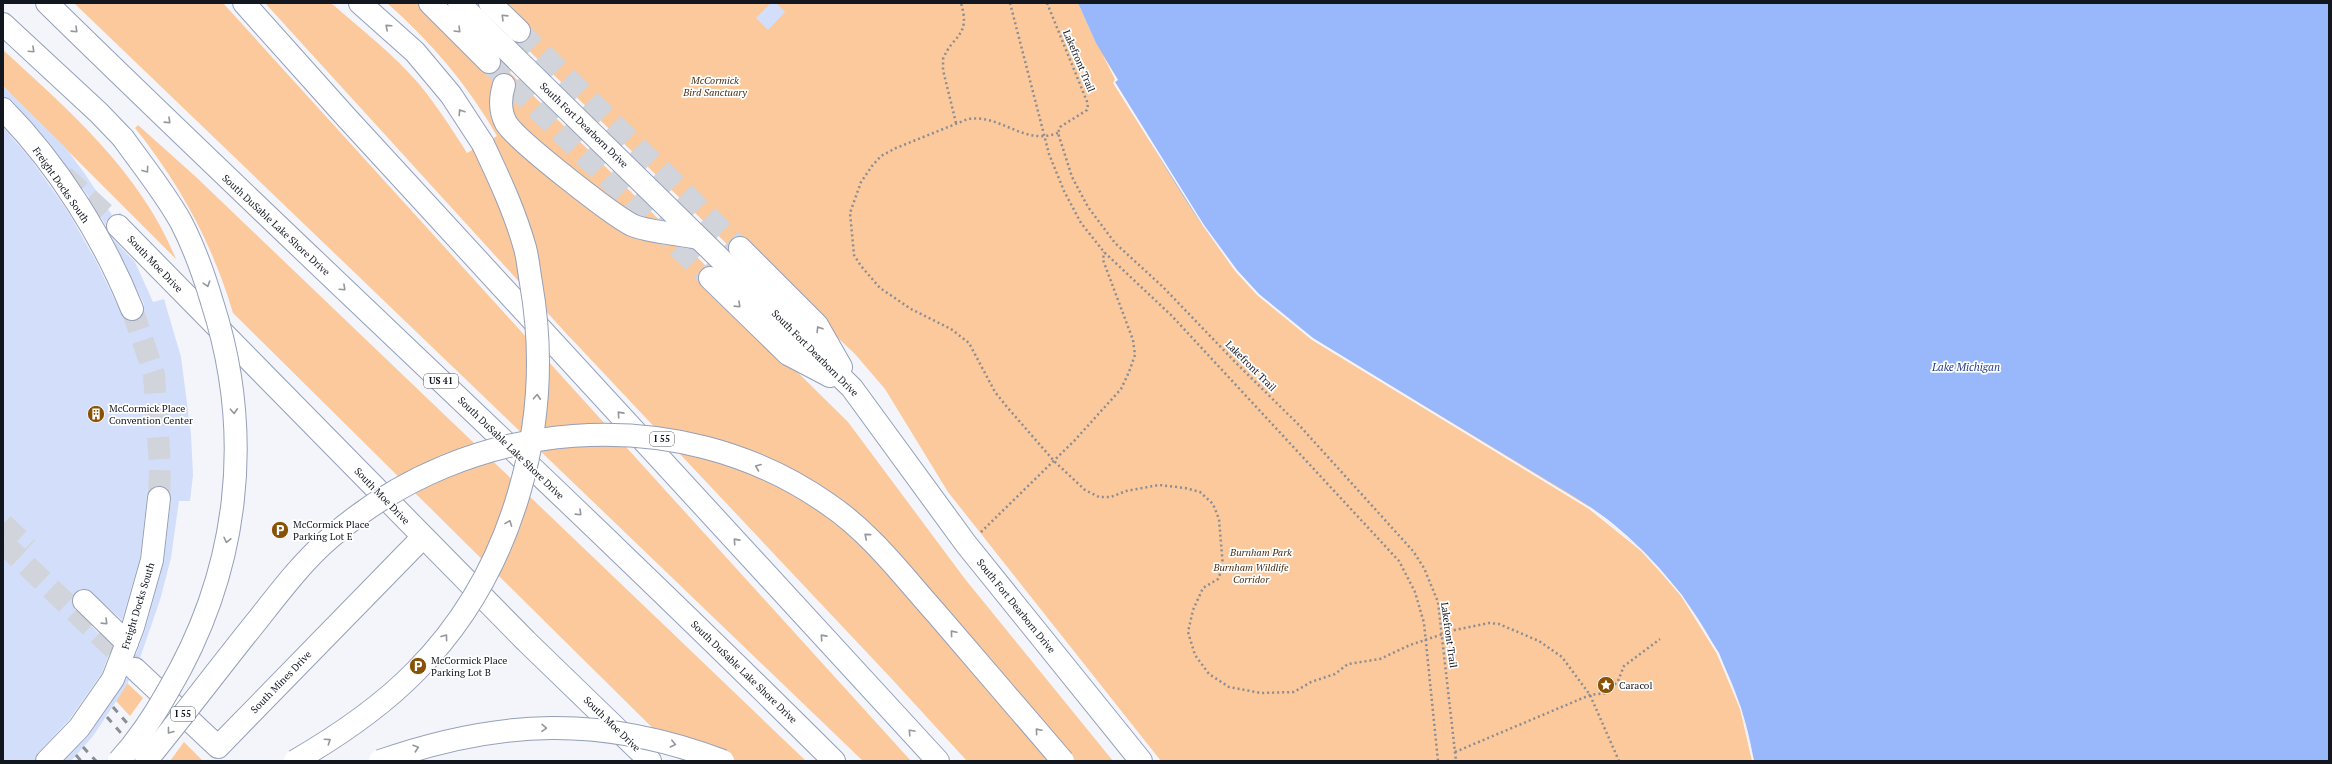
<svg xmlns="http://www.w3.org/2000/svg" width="2332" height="764" font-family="'PT Serif',serif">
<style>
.green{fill:#fbc99b}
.water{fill:#99b7fb}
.pier{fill:#f3f5fb}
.building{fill:#d3dffa}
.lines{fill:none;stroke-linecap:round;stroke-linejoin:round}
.minor-tunnel{stroke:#d1d4da;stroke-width:22;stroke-dasharray:22 11;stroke-linecap:butt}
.minor-casing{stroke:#949fb9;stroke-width:24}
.highway-casing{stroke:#949fb9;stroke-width:24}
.path{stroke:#8a8d94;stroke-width:2.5;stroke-dasharray:2 3;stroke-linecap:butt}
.minor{stroke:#fff;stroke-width:22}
.highway{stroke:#fff;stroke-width:22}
.rail{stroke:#8a8d95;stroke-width:3;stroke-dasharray:7 7;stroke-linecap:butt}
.highway-bridge-casing{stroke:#949fb9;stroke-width:24;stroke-linecap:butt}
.highway-bridge{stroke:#fff;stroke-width:22}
.oneway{stroke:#94969a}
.labels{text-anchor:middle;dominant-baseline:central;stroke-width:3.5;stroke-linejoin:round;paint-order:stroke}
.shield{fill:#fff;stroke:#595c62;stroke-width:1}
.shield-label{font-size:9px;font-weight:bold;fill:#12161f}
.street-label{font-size:10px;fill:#12161f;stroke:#fff}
.park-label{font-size:10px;font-style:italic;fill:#472e14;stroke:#fff}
.poi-label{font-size:10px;fill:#12161f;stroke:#fff;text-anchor:start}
.water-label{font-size:11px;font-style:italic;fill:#223c8a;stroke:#fff}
</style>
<rect width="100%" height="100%" fill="#f3f5fb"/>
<g class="green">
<polygon points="74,3 223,3 911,761 863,761"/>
<path d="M265 3H331C361 29 393 54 419 84 437 106 452 129 467 153L497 136C468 85 431 42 387 3H422L494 57 698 258 714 274 706 282 848 422 965 579 1113 761H967L890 677 564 331Z"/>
<polygon points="499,3 1078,3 1095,41 1591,508 1642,550 1682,595 1719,653 1741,708 1754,761 1161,761 948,492 885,389 855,354 821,322 735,252 514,36"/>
<path d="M3 50C70 111 141 173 176 259L3 86Z"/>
<path d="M138 125 196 177 806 761H686L233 313C213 245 180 184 135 128Z"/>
<polygon points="127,683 143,698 130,716 116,701"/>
<polygon points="184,742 203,761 170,761"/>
</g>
<path class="water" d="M1078 3H2329V761H1754C1739 666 1682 578 1607 519 1581 499 1552 484 1525 467 1476 437 1426 407 1376 377 1345 358 1312 340 1283 316 1210 256 1164 162 1115 82L1118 80 1095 41Z"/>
<polygon class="pier" points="1102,54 1118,80 1115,82 1204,225 1237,270 1259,294 1313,338 1591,508 1642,550 1663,573 1682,595 1719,653 1741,708 1754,761 1752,761 1740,709 1717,654 1681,596 1662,574 1641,551 1589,509 1312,340 1257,295 1235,271 1203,226 1113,83 1115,79"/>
<g class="building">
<polygon points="771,3 776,3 785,12 768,30 756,18"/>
<polygon points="3,86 65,147 85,174 112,215 106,222 106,226 88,196 52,146 12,100 3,97"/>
<polygon points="3,127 32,161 67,210 96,261 124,319 130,321 137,320 144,311 144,304 112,238 135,262 153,302 164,299 181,357 191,434 193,475 190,501 179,501 171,558 160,600 140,658 135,657 145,630 164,561 171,499 170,493 161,486 154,487 147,496 140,558 122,620 87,589 80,589 72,598 72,604 75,610 112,646 102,673 69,720 38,753 35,761 3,761"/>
<polygon points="127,678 129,680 123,691 93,736 71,761 64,761 89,735"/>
</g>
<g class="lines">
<g class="minor-tunnel">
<polyline points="519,31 740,248"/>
<polyline points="489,62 710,278"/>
<polyline points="64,176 118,226"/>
<polyline points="132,309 154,374 160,466 159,498"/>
<polyline points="3,524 28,548"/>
<polyline points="3,543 135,669"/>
</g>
<defs>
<g id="minor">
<polyline points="430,3 489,62"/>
<polyline points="459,3 852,388 966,544 1141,761"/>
<polyline points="490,3 519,31"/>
<path d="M504 85C500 98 499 110 506 123 517 141 611 214 632 225 647 232 681 234 698 238"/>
<path d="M3 109C58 165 103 237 132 309"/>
<polyline points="118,226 526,641 650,761"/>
<polyline points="740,248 817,325 841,367"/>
<polyline points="710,278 788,354 830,376"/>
<polyline points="84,601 127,643"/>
<polyline points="135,669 218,747 423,537"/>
<polyline points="47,761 79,728 113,679 133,627 152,560 159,498"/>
</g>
<g id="highway">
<path d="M47 3C307 258 576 504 834 761"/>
<polyline points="244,3 346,117 938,761"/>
<polyline points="360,3 415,52 451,95 483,144"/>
<polyline points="3,24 99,113 123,138"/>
</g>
</defs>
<use href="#minor" class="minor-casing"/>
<use href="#highway" class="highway-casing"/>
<g class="path">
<polyline points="1010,3 1049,154 1064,191 1081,223 1104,252 1172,316 1399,561 1415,592 1424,623 1438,761"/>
<polyline points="1047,3 1088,104 1087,110 1060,127 1058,133 1072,177 1088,207 1115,243 1163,287 1238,365 1299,425 1413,551 1424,568 1438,602 1456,761"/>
<path d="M956 123 943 70V59C953 34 971 37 961 3"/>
<path d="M1058 133C1023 146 1002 114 968 119L896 148 881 156 872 166 861 182 850 213 854 255 861 266 880 288 911 309 951 329 969 343 995 392 1007 407 1054 461 1085 490 1099 497H1111L1126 491 1159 485 1185 488 1200 492 1213 504 1219 519 1223 567 1218 579 1203 588 1193 610 1188 632 1195 655 1209 674 1229 687 1261 693 1294 692 1311 682 1335 674 1348 664 1380 659 1410 645 1455 630 1489 623 1499 624 1539 641 1562 657 1590 695 1619 761"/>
<polyline points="981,532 1075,440 1121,389 1129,372 1135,355 1133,340 1103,260 1104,252"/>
<polyline points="1455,752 1590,695 1607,693 1618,681 1624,666 1660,639"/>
</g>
<use href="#minor" class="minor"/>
<use href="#highway" class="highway"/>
<g class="rail">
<polyline points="113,707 160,761"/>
<polyline points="107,717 145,761"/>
<polyline points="83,747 96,761"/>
<polyline points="76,755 81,761"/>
</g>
<defs>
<g id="highway-bridge">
<path d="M119 761C138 740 154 716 168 691 239 571 255 435 212 302 204 275 194 247 181 222 165 193 143 166 123 138"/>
<path d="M146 761C183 716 219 668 256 622 279 593 302 562 330 538 467 417 677 398 828 504 871 533 902 575 936 613 978 662 1021 712 1063 761"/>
<path d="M295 761C338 736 381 707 416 671 515 571 555 420 531 283 529 272 528 259 525 248 515 212 499 178 483 144"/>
<path d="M380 761C501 719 602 715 723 761"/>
</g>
</defs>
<use href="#highway-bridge" class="highway-bridge-casing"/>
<use href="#highway-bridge" class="highway-bridge"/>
</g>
<defs><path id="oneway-chevron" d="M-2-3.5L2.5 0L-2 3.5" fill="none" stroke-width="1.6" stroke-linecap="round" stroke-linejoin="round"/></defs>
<g class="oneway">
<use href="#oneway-chevron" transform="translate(504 17) rotate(-136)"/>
<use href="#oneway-chevron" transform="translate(388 27) rotate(-138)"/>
<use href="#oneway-chevron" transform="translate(75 30) rotate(44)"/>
<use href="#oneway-chevron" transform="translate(458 30) rotate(45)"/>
<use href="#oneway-chevron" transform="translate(32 50) rotate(43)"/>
<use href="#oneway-chevron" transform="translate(461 112) rotate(-123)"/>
<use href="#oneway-chevron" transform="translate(168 121) rotate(44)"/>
<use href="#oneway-chevron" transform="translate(146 170) rotate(54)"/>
<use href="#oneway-chevron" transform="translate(207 284) rotate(72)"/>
<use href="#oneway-chevron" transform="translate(343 288) rotate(43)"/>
<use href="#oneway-chevron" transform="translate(738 305) rotate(44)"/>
<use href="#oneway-chevron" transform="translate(819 329) rotate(-122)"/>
<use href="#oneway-chevron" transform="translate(537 397) rotate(-86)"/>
<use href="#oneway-chevron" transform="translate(234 411) rotate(87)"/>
<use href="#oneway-chevron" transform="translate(620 414) rotate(-132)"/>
<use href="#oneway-chevron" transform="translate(758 467) rotate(-158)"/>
<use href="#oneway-chevron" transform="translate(579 513) rotate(44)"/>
<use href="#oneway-chevron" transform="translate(509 523) rotate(-69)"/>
<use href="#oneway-chevron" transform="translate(867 536) rotate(-140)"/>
<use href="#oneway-chevron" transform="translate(227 540) rotate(103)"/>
<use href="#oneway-chevron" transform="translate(736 541) rotate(-132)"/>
<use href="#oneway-chevron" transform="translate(105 622) rotate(44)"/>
<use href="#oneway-chevron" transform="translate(953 633) rotate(-131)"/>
<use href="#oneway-chevron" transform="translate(445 637) rotate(-53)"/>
<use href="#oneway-chevron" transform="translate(823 637) rotate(-132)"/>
<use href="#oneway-chevron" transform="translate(544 728) rotate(1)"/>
<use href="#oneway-chevron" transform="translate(170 731) rotate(128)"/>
<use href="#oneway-chevron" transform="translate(1038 731) rotate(-131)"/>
<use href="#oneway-chevron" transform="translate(911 732) rotate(-133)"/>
<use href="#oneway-chevron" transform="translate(328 741) rotate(-34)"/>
<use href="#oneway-chevron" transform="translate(673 744) rotate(13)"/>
<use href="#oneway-chevron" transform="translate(416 748) rotate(-18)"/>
</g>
<defs>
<symbol id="building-disc" viewBox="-11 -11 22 22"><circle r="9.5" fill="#895105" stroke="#fff"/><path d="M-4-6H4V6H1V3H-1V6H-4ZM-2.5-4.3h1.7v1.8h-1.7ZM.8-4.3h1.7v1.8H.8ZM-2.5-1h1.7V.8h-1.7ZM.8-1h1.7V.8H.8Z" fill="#fff"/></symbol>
<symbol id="parking-disc" viewBox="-11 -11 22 22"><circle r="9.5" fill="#895105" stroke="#fff"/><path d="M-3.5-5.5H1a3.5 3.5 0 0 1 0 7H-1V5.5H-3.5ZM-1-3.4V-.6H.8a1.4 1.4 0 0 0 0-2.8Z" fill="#fff"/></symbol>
<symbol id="sight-disc" viewBox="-11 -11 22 22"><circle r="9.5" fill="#895105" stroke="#fff"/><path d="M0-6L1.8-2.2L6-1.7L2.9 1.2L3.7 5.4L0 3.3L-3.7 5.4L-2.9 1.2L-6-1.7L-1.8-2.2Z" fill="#fff"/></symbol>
</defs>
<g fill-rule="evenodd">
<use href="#building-disc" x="86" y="404" width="20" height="20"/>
<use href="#parking-disc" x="270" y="520" width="20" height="20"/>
<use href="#parking-disc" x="408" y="656" width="20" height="20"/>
<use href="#sight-disc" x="1596" y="675" width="20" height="20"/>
</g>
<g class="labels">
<g class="shield">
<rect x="424" y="374" width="34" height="14" rx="3"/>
<rect x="650" y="432" width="24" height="14" rx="3"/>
<rect x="171" y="707" width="24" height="14" rx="3"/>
</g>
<g class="shield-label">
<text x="441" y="381">US 41</text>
<text x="662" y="439">I 55</text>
<text x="183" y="714">I 55</text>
</g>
<g class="street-label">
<text transform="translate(1079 61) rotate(67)">Lakefront Trail</text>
<text transform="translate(584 125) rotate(44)">South Fort Dearborn Drive</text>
<text transform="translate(61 185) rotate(55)">Freight Docks South</text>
<text transform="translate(276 225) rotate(43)">South DuSable Lake Shore Drive</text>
<text transform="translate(155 264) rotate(46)">South Moe Drive</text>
<text transform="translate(815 353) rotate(45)">South Fort Dearborn Drive</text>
<text transform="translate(1251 366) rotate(45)">Lakefront Trail</text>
<text transform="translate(511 448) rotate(44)">South DuSable Lake Shore Drive</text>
<text transform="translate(382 496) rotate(46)">South Moe Drive</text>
<text transform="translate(138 606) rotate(-73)">Freight Docks South</text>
<text transform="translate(1016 606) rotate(51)">South Fort Dearborn Drive</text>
<text transform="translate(1449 635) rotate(82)">Lakefront Trail</text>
<text transform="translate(744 672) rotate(44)">South DuSable Lake Shore Drive</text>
<text transform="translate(281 682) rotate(-46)">South Mines Drive</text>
<text transform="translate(612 724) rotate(44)">South Moe Drive</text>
</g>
<g class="park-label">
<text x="715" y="80">McCormick<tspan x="715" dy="12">Bird Sanctuary</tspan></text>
<text x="1261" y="552">Burnham Park</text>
<text x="1251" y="567">Burnham Wildlife<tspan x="1251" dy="12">Corridor</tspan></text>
</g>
<g class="poi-label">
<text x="109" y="408">McCormick Place<tspan x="109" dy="12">Convention Center</tspan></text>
<text x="293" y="524">McCormick Place<tspan x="293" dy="12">Parking Lot E</tspan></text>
<text x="431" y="660">McCormick Place<tspan x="431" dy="12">Parking Lot B</tspan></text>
<text x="1619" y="685">Caracol</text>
</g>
<g class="water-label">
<text x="1966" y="367">Lake Michigan</text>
</g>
</g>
<rect width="2332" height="764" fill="none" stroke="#12161f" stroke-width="8"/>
</svg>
